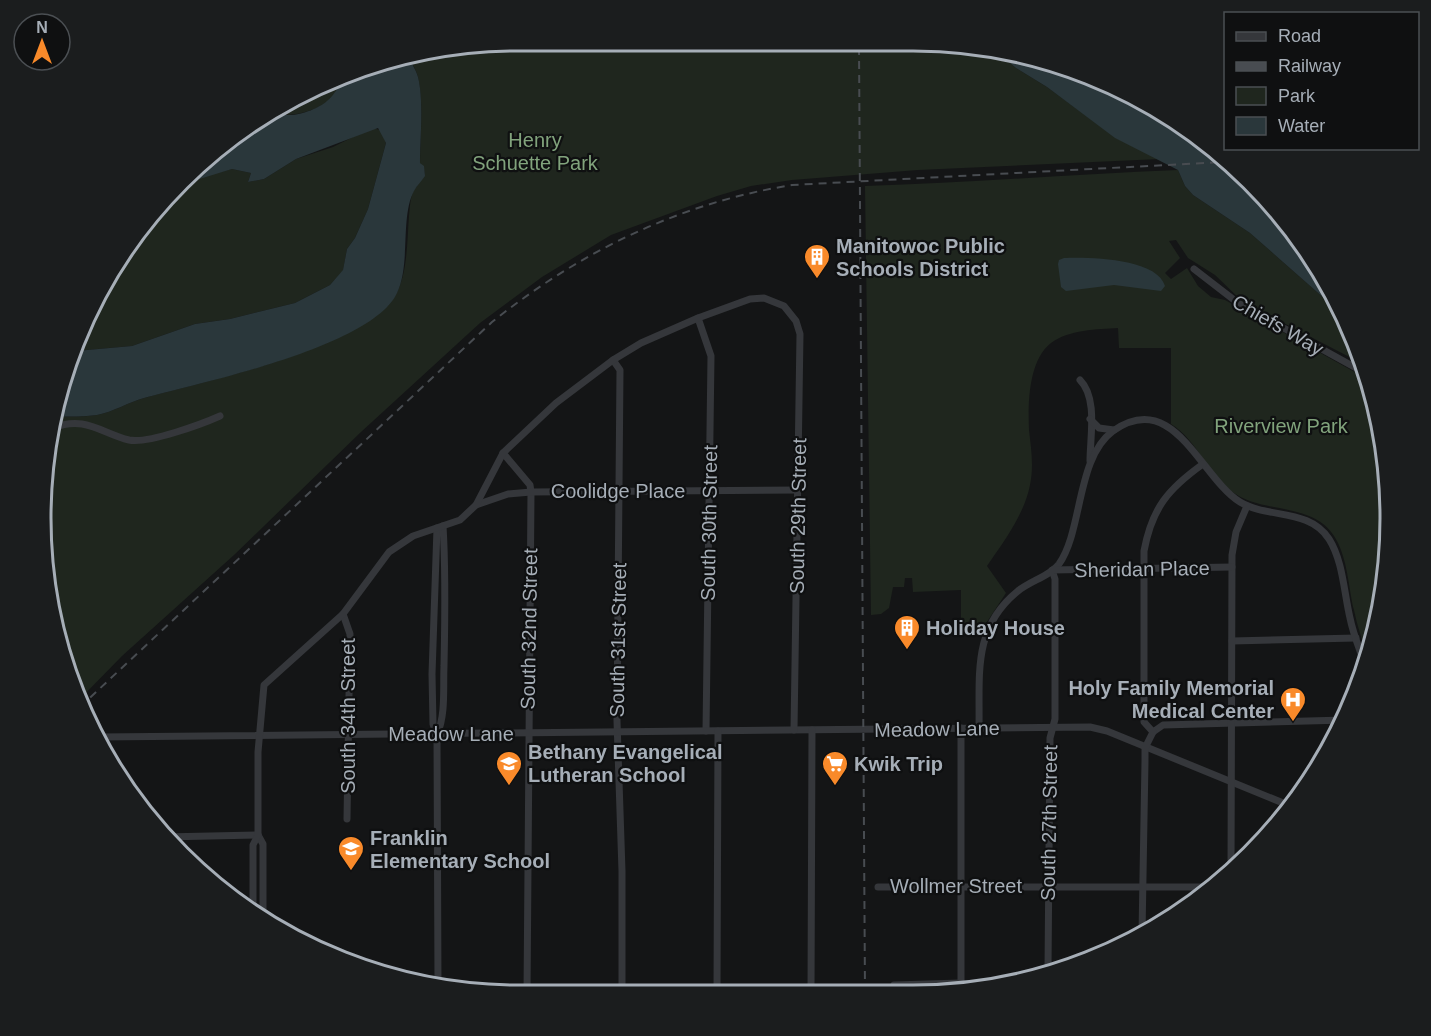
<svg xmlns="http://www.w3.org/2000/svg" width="1431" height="1036" font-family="Helvetica,sans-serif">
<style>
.green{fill:#1f261e}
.water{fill:#2a373b}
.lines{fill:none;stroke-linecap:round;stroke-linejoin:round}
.street{stroke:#35373b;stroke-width:7}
.rail{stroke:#484c51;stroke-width:2;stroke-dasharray:8 6;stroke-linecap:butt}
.labels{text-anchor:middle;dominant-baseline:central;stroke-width:4.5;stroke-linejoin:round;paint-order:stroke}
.park-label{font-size:20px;fill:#81a37c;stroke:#0f1011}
.poi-label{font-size:20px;font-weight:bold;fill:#a6aeb7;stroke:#0f1011;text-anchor:start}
.street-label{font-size:20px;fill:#a6aeb7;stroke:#0f1011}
.rim{fill:none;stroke:#a6aeb7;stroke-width:3}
</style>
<rect width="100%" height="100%" fill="#141516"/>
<g class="green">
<path d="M518 41 994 50 1016 68 1047 87 1116 138 1160 159 918 170 792 180 751 186 717 196 611 235 542 277 480 323 361 432 234 555 122 656 77 702 45 580V455L56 417C69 416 85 417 97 415 113 412 129 402 144 398 207 381 352 350 392 300 408 280 407 241 409 216 410 208 410 197 414 190 421 179 430 176 420 163 420 136 424 104 418 77 416 69 411 63 409 55Z"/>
<path d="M345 79C340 87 334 96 327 102 316 110 286 121 276 110Z"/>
<polygon points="371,128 381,130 386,143 368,209 355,238 347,249 343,271 330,285 295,303 230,319 195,324 132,346 76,351 90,307 159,203 180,185 201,177 232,169 251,173 248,182 264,179 296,159 333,147"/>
<path d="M1178 170 1185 186 1193 195 1250 233 1342 314 1365 365 1243 302 1215 275 1188 258 1176 240 1169 241 1180 258 1165 273 1171 279 1187 268 1198 286 1211 297 1225 300 1369 380C1375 405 1384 432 1386 457 1393 517 1390 601 1368 658 1363 642 1357 626 1354 610 1346 576 1348 531 1309 516 1282 505 1256 509 1231 491 1206 472 1198 441 1171 424V348H1119L1118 328C1098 329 1068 330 1051 343 1028 361 1028 404 1029 430 1031 448 1034 466 1030 485 1024 515 1004 541 987 566L1006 593 981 631H961V590L913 592 912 578H905L904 587H893L889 608 881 614 871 615 865 186C970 183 1074 174 1178 170Z"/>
</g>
<g class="water">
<polygon points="994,50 1007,50 1152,105 1272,203 1327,280 1342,314 1250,233 1193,195 1185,186 1178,170 1115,138 1047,87 1016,68"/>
<path d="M409 55C411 64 416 69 418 77 424 101 420 139 420 163L424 166 425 176C422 181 417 185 414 191 400 217 411 264 397 293 372 347 200 383 144 398 129 402 113 412 97 415 84 417 70 416 56 417L76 351 132 346 195 324 230 319 295 303 330 285 343 270 347 249 355 238 368 209 386 143 378 128 296 159 264 179 248 182 251 173 232 169 180 185 253 121 276 110C286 122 317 110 327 101 335 95 340 82 349 77 367 67 388 58 409 55Z"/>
<path d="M1064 258C1088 257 1157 258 1165 286L1161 291 1114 285 1066 291 1061 287 1058 264 1059 260Z"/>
</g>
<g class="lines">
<g class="street">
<polyline points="1194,269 1238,303 1367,374"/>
<polyline points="698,318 711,356 706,731"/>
<polyline points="613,360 620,370 617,721 622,871 622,994"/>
<path d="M1080 380C1098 398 1090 437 1090 461"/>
<polyline points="1090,419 1099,428 1114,430"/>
<path d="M53 428C85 415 101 433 129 440 148 444 202 424 220 416"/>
<polyline points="503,453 530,485 531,492 527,994"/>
<polyline points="476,505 508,494 531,492 798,490"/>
<polyline points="437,528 432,674 433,724 437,735 438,986"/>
<polyline points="343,614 350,634 347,819"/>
<polyline points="1232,641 1356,638"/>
<path d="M979 728C980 675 972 628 1018 591 1030 581 1050 576 1059 564 1083 530 1076 458 1113 431 1174 388 1200 477 1240 502 1268 519 1309 508 1329 539 1343 561 1344 593 1350 618 1353 634 1360 650 1365 665"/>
<polyline points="1153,732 1163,725 1345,720"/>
<path d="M437 735C446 714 443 688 444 666 445 619 446 573 443 526"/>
<polyline points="100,737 1090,727 1107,731 1293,807"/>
<polyline points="258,835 263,844 263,919"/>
<polyline points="164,837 258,835"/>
<polyline points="1231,873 1232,555 1236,532 1247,506"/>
<polyline points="878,887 1213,887"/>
<polyline points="253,913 253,845 258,835 258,752 264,685 343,614 389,552 413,536 460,520 476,505 503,453 556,403 613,360 641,343 698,318 750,299 764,298 784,306 796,321 800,334 794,730"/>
<path d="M1142 934 1145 761V748L1153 732 1144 722V551C1152 508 1168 489 1203 464"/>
<polyline points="1048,969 1050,738 1055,719 1055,579 1052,570 1232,567"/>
<polyline points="894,985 961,983"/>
<polyline points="961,991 961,728"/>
<polyline points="811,992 812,730"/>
<polyline points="717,993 718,731"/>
</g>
<g class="rail">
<polyline points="859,47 865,992"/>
<path d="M80 707 492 322C581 251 680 203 792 185L1222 162"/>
</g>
</g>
<defs>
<symbol id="building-pin" viewBox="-11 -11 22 30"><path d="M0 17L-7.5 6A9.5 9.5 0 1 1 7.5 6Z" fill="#f98a2a" stroke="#0f1011"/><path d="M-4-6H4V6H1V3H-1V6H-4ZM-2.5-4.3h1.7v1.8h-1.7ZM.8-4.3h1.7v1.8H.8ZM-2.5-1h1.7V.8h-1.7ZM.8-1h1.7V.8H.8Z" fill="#fff"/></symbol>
<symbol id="hospital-pin" viewBox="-11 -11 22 30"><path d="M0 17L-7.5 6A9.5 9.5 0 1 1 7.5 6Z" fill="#f98a2a" stroke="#0f1011"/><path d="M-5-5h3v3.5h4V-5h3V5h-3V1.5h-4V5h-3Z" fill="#fff"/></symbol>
<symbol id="school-pin" viewBox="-11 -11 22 30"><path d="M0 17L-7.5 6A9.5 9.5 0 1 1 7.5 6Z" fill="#f98a2a" stroke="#0f1011"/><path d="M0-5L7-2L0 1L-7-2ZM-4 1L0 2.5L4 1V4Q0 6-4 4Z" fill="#fff"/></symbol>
<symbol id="supermarket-pin" viewBox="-11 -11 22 30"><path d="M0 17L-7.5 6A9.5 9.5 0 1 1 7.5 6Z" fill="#f98a2a" stroke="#0f1011"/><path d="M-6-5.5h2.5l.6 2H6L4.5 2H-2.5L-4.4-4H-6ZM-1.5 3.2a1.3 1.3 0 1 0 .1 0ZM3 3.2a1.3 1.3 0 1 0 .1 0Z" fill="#fff"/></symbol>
</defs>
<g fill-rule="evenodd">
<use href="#building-pin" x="802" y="242" width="30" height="40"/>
<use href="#building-pin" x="892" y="613" width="30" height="40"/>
<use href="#hospital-pin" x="1278" y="685" width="30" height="40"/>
<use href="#school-pin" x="494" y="749" width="30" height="40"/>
<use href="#supermarket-pin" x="820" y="749" width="30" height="40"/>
<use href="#school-pin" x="336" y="834" width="30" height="40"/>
</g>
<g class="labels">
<g class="park-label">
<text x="535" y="140">Henry<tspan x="535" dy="23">Schuette Park</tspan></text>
<text x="1281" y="426">Riverview Park</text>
</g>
<g class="poi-label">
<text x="836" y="246">Manitowoc Public<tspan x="836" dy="23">Schools District</tspan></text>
<text x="926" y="628">Holiday House</text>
<text x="1274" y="688" text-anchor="end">Holy Family Memorial<tspan x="1274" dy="23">Medical Center</tspan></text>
<text x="528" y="752">Bethany Evangelical<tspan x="528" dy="23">Lutheran School</tspan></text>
<text x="854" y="764">Kwik Trip</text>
<text x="370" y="838">Franklin<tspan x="370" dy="23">Elementary School</tspan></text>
</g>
<g class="street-label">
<text transform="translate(1278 325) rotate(30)">Chiefs Way</text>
<text x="618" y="491">Coolidge Place</text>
<text transform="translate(798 516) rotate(-89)">South 29th Street</text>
<text transform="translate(709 523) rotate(-89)">South 30th Street</text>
<text transform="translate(1142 569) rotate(-1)">Sheridan Place</text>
<text transform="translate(529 629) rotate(-89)">South 32nd Street</text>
<text transform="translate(618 640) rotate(-89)">South 31st Street</text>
<text transform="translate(348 716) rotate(-90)">South 34th Street</text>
<text transform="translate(937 729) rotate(-1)">Meadow Lane</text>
<text x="451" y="734">Meadow Lane</text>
<text transform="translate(1049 823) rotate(-89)">South 27th Street</text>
<text x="956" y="886">Wollmer Street</text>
</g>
</g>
<path d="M0 0H1431V1036H0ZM518 51H913A467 467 0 0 1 1380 518V518A467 467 0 0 1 913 985H518A467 467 0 0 1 51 518V518A467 467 0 0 1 518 51Z" fill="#1b1d1e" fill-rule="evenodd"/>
<path class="rim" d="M518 51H913A467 467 0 0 1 1380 518V518A467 467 0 0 1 913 985H518A467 467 0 0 1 51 518V518A467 467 0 0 1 518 51Z"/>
<rect x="1224" y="12" width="195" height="138" fill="#0f1011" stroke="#4b4f53" stroke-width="1.5"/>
<rect x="1236" y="32" width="30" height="9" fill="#35373b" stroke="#4b4f53" stroke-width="1.5"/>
<text x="1278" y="42" font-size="18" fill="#a6aeb7">Road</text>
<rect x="1236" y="62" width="30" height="9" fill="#484c51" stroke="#4b4f53" stroke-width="1.5"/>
<text x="1278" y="72" font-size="18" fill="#a6aeb7">Railway</text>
<rect x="1236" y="87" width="30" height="18" fill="#1f261e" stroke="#4b4f53" stroke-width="1.5"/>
<text x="1278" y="102" font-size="18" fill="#a6aeb7">Park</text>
<rect x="1236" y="117" width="30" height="18" fill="#2a373b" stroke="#4b4f53" stroke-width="1.5"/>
<text x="1278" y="132" font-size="18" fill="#a6aeb7">Water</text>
<g transform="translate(42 42)"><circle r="28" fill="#0f1011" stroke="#4b4f53" stroke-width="1.5"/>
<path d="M0-4.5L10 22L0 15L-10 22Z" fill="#f98a2a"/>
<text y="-9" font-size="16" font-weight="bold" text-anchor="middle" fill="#a6aeb7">N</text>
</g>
</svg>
